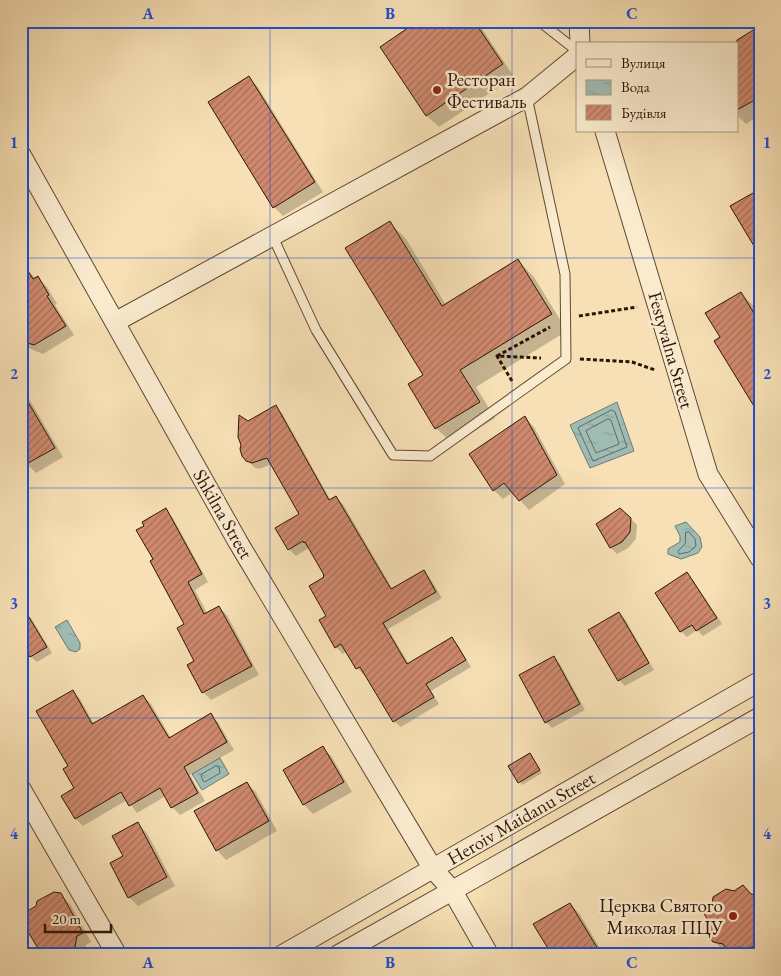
<svg xmlns="http://www.w3.org/2000/svg" width="781" height="976" font-family="'EB Garamond',serif">
<style>
.water{fill:url(#water-ripples);stroke:#71796f}
.shadow{fill:#0003}
.lines{fill:none;stroke-linecap:round;stroke-linejoin:round}
.shore{stroke:#66685e;stroke-width:1}
.building{fill:url(#building-hatch);stroke:#2d1508}
.service-casing{stroke:#604833;stroke-width:11}
.minor-casing{stroke:#604833;stroke-width:21}
.path{stroke:#2d1508;stroke-width:3;stroke-dasharray:4 2.5;stroke-linecap:butt}
.service{stroke:#faebcf;stroke-width:9}
.minor{stroke:#faebcf;stroke-width:19}
.grid{fill:none;stroke:#1d4ed8;stroke-width:1;stroke-opacity:0.55}
.poi-dot{fill:#8f2418;stroke:#faebcf;stroke-width:2}
.labels{text-anchor:middle;dominant-baseline:central;stroke-width:5;stroke-linejoin:round;paint-order:stroke}
.poi-label{font-size:19px;fill:#2d1508;stroke:#faebcf;text-anchor:start}
.street-label{font-size:19px;fill:#2d1508;stroke:#faebcf}
.neatline{fill:none;stroke:#1d4ed8;stroke-width:2}
.grid-label{font-size:16px;text-anchor:middle;font-weight:bold;fill:#1d4ed8}
</style>
<defs>
<pattern id="water-ripples" width="26" height="14" patternUnits="userSpaceOnUse" patternTransform="scale(1.25)"><rect width="26" height="14" fill="#9ebcb4"/><path d="M2 4q2-2 4 0t4 0M15 11q2-2 4 0t4 0" fill="none" stroke="#88a199"/></pattern>
<pattern id="building-hatch" width="6" height="6" patternUnits="userSpaceOnUse" patternTransform="scale(1.25)"><rect width="6" height="6" fill="#cf896e"/><path d="M-1 1l2-2M0 6l6-6M5 7l2-2" fill="none" stroke="#a86f58"/></pattern>
</defs>
<rect width="100%" height="100%" fill="#f7e0b5"/>
<filter id="stains"><feTurbulence type="fractalNoise" baseFrequency=".004" numOctaves="4"/><feColorMatrix values="0 0 0 0 .2 0 0 0 0 .09 0 0 0 0 .02 0 0 0 .5 -.17"/></filter>
<radialGradient id="worn" r=".72"><stop offset=".6" stop-color="#630" stop-opacity="0"/><stop offset="1" stop-color="#630" stop-opacity=".3"/></radialGradient>
<g class="water">
<polygon points="617,402 634,451 590,468 570,425"/>
<polygon points="686,522 700,537 702,547 698,553 681,559 668,554 668,549 680,542 680,536 675,526"/>
<polygon points="67,620 80,643 80,649 76,652 69,650 55,627"/>
<polygon points="220,758 229,774 202,790 192,774"/>
</g>
<g class="shadow">
<polygon points="420,21 477,21 514,77 439,127 427,116 381,47"/>
<polygon points="749,21 760,21 760,115 746,124 737,115 737,44 733,44 754,31"/>
<polygon points="249,78 258,87 323,192 283,216 274,207"/>
<polygon points="389,222 406,239 446,305 518,261 534,277 567,331 476,387 495,418 453,444 436,428"/>
<polygon points="24,266 36,279 38,278 47,287 57,304 55,305 74,335 43,354 21,345 21,268"/>
<polygon points="741,294 753,305 760,317 760,414 722,338"/>
<polygon points="21,385 63,457 36,473 27,464 21,455"/>
<polygon points="275,407 282,413 331,501 336,498 343,504 393,590 424,572 430,578 442,598 388,629 409,664 452,639 458,645 471,667 431,691 439,704 401,727 394,721 366,674 364,675 357,668 347,651 343,654 336,647 328,616 326,575 310,547 296,556 289,549 277,528 300,514 272,464 259,469 254,467 247,460 248,423"/>
<polygon points="525,418 534,427 565,484 529,510 513,492 503,499 494,490"/>
<polygon points="165,510 173,518 208,582 195,590 207,613 219,607 227,615 259,675 211,700 203,692 186,625 155,560 145,526"/>
<polygon points="631,519 637,525 636,539 628,548 617,554 611,548"/>
<polygon points="687,574 693,580 722,624 703,636 697,630 687,637 681,631"/>
<polygon points="25,612 31,618 52,653 37,662 30,656 21,661 21,615"/>
<polygon points="619,613 625,619 654,670 625,686 619,680 590,630"/>
<polygon points="554,658 560,664 585,710 552,728 546,722"/>
<polygon points="73,692 80,699 94,724 143,696 151,704 171,738 210,715 218,722 234,750 190,775 205,801 180,815 172,807 166,796 137,813 127,800 83,826 76,819 76,789 70,767"/>
<polygon points="323,748 332,757 352,792 313,814 304,805 285,770"/>
<polygon points="532,757 542,773 522,785 510,766"/>
<polygon points="246,783 256,792 277,831 226,860 217,850 195,812"/>
<polygon points="138,824 147,833 175,886 138,906 129,897 124,857"/>
<polygon points="60,894 70,904 91,942 86,945 84,955 44,955"/>
<polygon points="752,895 760,898 760,955 733,955 724,951 714,941"/>
<polygon points="570,904 579,913 604,955 553,955"/>
</g>
<g class="lines">
<g class="shore">
<polygon points="612,410 615,412 627,447 593,461 578,428"/>
<polygon points="608,419 611,420 619,444 596,453 586,431"/>
<polygon points="686,532 689,532 695,539 696,546 689,552 679,554 678,551 685,544"/>
<polygon points="216,766 219,767 220,773 205,782 203,781 201,775"/>
</g>
</g>
<g class="building">
<polygon points="418,21 474,21 503,64 426,116 380,47"/>
<polygon points="760,26 760,97 737,110 737,40"/>
<polygon points="249,76 315,182 273,208 208,102"/>
<polygon points="760,189 760,256 730,206"/>
<polygon points="390,221 442,306 518,259 552,314 460,370 480,402 435,429 408,384 423,375 345,248"/>
<polygon points="21,260 33,279 38,276 49,295 47,296 66,326 34,345 21,341"/>
<polygon points="741,292 760,323 760,416 714,341 720,337 705,313"/>
<polygon points="21,390 55,448 21,467"/>
<polygon points="276,405 329,500 336,496 391,589 424,570 436,592 383,623 407,664 452,637 466,660 426,684 434,697 393,722 360,667 356,669 341,644 335,648 319,620 326,616 309,586 324,577 323,576 324,575 305,542 304,543 303,541 288,550 275,528 299,514 267,458 252,463 246,461 242,456 240,449 241,445 238,437 239,415 248,421"/>
<polygon points="525,416 557,475 519,501 504,483 493,491 469,454"/>
<polygon points="166,508 202,574 188,582 204,614 219,606 252,666 202,693 187,665 194,661 177,628 184,624 150,561 153,559 136,530 144,526 142,522"/>
<polygon points="620,508 631,518 630,532 622,542 610,548 596,524"/>
<polygon points="687,572 717,618 696,631 692,625 680,632 655,593"/>
<polygon points="21,604 47,647 30,657 21,643"/>
<polygon points="619,612 649,663 618,681 588,630"/>
<polygon points="554,656 580,704 545,723 519,675"/>
<polygon points="73,690 92,724 143,695 169,738 211,713 227,742 184,767 198,793 171,808 160,788 129,806 121,792 75,819 61,796 74,788 63,769 68,766 36,711"/>
<polygon points="323,746 344,782 303,805 283,770"/>
<polygon points="530,753 540,770 518,783 508,766"/>
<polygon points="247,782 269,821 216,851 194,811"/>
<polygon points="138,822 167,877 128,898 110,863 123,856 112,836"/>
<polygon points="743,885 751,894 760,895 760,942 748,949 738,947 729,952 723,944 713,942 706,932 708,920 703,912 712,906 713,897 726,889 734,891"/>
<polygon points="54,892 61,893 83,933 77,936 75,947 66,953 56,949 47,955 42,955 21,920 21,915 36,906 37,901"/>
<polygon points="570,903 598,949 588,955 552,955 533,924"/>
</g>
<g class="lines">
<defs>
<g id="service">
<polyline points="539,21 577,51"/>
<polyline points="272,235 316,330 393,455 430,456 566,359 565,274 527,97"/>
</g>
<g id="minor">
<polyline points="579,21 580,44"/>
<polyline points="605,131 708,474 760,558"/>
<polyline points="21,155 238,542 433,869 452,890 489,955"/>
<polyline points="115,322 527,97 577,56"/>
<polyline points="21,789 117,955"/>
<polyline points="282,955 760,681"/>
<polyline points="338,955 760,717"/>
</g>
</defs>
<use href="#service" class="service-casing"/>
<use href="#minor" class="minor-casing"/>
<g class="path">
<polyline points="579,316 637,307"/>
<polyline points="497,356 550,327"/>
<polyline points="580,359 632,362 655,370"/>
<polyline points="512,381 497,356 541,358"/>
</g>
<use href="#service" class="service"/>
<use href="#minor" class="minor"/>
</g>
<path class="grid" d="M270 21V955M512 21V955M21 258H760M21 488H760M21 718H760"/>
<g class="poi-dot">
<circle cx="437" cy="90" r="5"/>
<circle cx="733" cy="916" r="5"/>
</g>
<g class="labels">
<g class="poi-label">
<text x="447" y="79">Ресторан<tspan x="447" dy="22">Фестиваль</tspan></text>
<text x="723" y="905" text-anchor="end">Церква Святого<tspan x="723" dy="22">Миколая ПЦУ</tspan></text>
</g>
<g class="street-label">
<text transform="translate(671 350) rotate(74)">Festyvalna Street</text>
<text transform="translate(223 514) rotate(60)">Shkilna Street</text>
<text transform="translate(521 818) rotate(-30)">Heroiv Maidanu Street</text>
</g>
</g>
<rect width="781" height="976" fill="none" stroke="#f7e0b5" stroke-width="55"/>
<rect x="576" y="42" width="162" height="90" fill="#faebcf" stroke="#a8957f"/>
<rect x="586" y="59" width="25" height="8" fill="#faebcf" stroke="#a8957f"/>
<text x="621" y="68" font-size="15" fill="#2d1508">Вулиця</text>
<rect x="586" y="80" width="25" height="15" fill="url(#water-ripples)" stroke="#a8957f"/>
<text x="621" y="92" font-size="15" fill="#2d1508">Вода</text>
<rect x="586" y="105" width="25" height="15" fill="url(#building-hatch)" stroke="#a8957f"/>
<text x="621" y="118" font-size="15" fill="#2d1508">Будівля</text>
<path d="M45 924v8h66v-8" fill="none" stroke="#2d1508" stroke-width="2.5"/>
<text x="52" y="924" font-size="15" fill="#2d1508" stroke="#faebcf" stroke-width="4" paint-order="stroke">20 m</text>
<rect x="28" y="28" width="726" height="920" class="neatline"/>
<g class="grid-label">
<text x="148" y="19">A</text>
<text x="390" y="19">B</text>
<text x="632" y="19">C</text>
<text x="14" y="148">1</text>
<text x="767" y="148">1</text>
<text x="14" y="379">2</text>
<text x="767" y="379">2</text>
<text x="14" y="609">3</text>
<text x="767" y="609">3</text>
<text x="14" y="839">4</text>
<text x="767" y="839">4</text>
<text x="148" y="968">A</text>
<text x="390" y="968">B</text>
<text x="632" y="968">C</text>
</g>
<rect width="100%" height="100%" filter="url(#stains)"/>
<rect width="100%" height="100%" fill="url(#worn)"/>
</svg>
